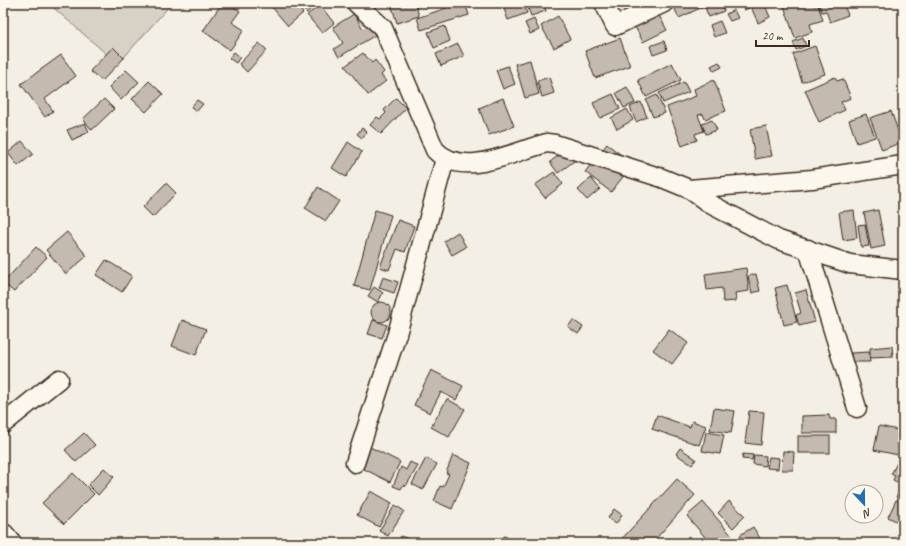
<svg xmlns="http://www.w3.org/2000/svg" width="906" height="546" font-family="Caveat,sans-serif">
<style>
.green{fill:#d8d1c6;stroke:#8a7e72}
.building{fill:#c3bbb0;stroke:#3b2a1e}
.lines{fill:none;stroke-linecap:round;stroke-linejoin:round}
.minor-casing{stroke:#3b2a1e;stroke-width:21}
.secondary-casing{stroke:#3b2a1e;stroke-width:25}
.minor{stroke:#fbf7ec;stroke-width:18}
.secondary{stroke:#fbf7ec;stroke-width:22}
</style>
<rect width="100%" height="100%" fill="#f3efe4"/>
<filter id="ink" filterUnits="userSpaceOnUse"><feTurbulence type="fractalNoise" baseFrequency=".025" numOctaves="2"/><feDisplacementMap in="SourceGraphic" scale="8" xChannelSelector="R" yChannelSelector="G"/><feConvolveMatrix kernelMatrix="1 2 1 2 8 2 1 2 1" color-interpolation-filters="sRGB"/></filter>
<g filter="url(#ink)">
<polygon class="green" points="48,3 172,3 118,64"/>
<g class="building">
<polygon points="222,3 228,3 240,11 232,22 244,30 230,50 203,31"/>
<polygon points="274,3 294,3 303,13 288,26 271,6"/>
<polygon points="296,3 316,3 307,13"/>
<polygon points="393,3 415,3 419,16 397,23 391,4"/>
<polygon points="426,3 446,3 427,7"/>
<polygon points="461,3 465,3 469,15 421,30 417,18"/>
<polygon points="502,3 523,3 527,13 508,20"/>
<polygon points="526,3 543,3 546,11 531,16"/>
<polygon points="652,3 667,30 643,42 629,15"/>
<polygon points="672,3 711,3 679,18"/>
<polygon points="718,3 721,3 724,11 709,17 705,8"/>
<polygon points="742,3 747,3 749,8 744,10 741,4"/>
<polygon points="761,3 764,3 770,17 758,23 751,7"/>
<polygon points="783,3 813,3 814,6 818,5 823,20 810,24 812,32 795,38"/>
<polygon points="818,3 843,3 848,15 830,22 826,11 822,12"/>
<polygon points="320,5 334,23 322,33 307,15"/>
<polygon points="734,10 738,18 730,21 726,14"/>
<polygon points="354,14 363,29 371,24 377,34 339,57 334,49 343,43 333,27"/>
<polygon points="558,16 570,39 554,48 541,26"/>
<polygon points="534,19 539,30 530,34 525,23"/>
<polygon points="720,21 725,33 714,37 710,25"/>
<polygon points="445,26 450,41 434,48 428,32"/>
<polygon points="620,38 630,66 595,78 585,51"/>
<polygon points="803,38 806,46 796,50 793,42"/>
<polygon points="664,41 667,50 653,55 650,46"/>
<polygon points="259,43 267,50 247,72 239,64"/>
<polygon points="458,44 464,56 441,66 436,54"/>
<polygon points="815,46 825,74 802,82 793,54"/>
<polygon points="113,47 124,58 102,81 90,71"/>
<polygon points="234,52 240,57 236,63 229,58"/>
<polygon points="363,53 372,63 375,60 384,72 381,75 386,81 368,95 345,66"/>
<polygon points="61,55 76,76 45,99 53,111 45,117 21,84"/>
<polygon points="530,60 539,94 525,98 515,64"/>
<polygon points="719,62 722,67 714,71 711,66"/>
<polygon points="672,63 681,80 646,97 638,80"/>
<polygon points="508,66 515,84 503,89 496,70"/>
<polygon points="126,70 139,82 121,100 109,87"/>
<polygon points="549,77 554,93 542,97 537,81"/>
<polygon points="835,77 837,81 843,79 851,98 841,102 845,110 819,122 805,90"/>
<polygon points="714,80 726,111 705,119 703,114 698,115 704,131 695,134 697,140 682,146 667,107 696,96 694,89"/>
<polygon points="149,81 163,94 146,112 132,99"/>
<polygon points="684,82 689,92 663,103 659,93"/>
<polygon points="627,87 635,103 624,108 616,93"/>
<polygon points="613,94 620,109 600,118 593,103"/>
<polygon points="657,95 665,113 653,117 646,100"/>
<polygon points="396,98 406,108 381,134 370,125 377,117 380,119 386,113 384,110"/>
<polygon points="503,98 514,126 489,135 479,108"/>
<polygon points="104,99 114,109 92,130 83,119"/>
<polygon points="197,100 203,104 197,111 191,107"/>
<polygon points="641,102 647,117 636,122 630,107"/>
<polygon points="627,109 633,120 617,129 611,118"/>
<polygon points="891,111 902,142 882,150 870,118"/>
<polygon points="866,114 875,137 857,143 849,120"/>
<polygon points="712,120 717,130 706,134 702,124"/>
<polygon points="85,123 89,132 72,140 67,130"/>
<polygon points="766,126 772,156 755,159 750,129"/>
<polygon points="362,128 367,132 362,138 357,134"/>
<polygon points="22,141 33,154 18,166 8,153"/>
<polygon points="348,142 362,152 346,177 332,168"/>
<polygon points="607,144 633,164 611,192 585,172"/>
<polygon points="572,145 581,156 558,173 550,162"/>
<polygon points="554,172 563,184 545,198 535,185"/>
<polygon points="591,178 600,189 587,200 578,190"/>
<polygon points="166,183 176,193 153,217 143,207"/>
<polygon points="318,187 339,201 326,221 305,208"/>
<polygon points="375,210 391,215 370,290 354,286"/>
<polygon points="854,210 857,238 843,240 839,212"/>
<polygon points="878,210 885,246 871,249 864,213"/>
<polygon points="398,220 414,226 405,252 397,249 389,270 380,267"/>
<polygon points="865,224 869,246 861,247 858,225"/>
<polygon points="67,232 87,256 66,274 46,250"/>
<polygon points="458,232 466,247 452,255 444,241"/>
<polygon points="36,247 47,257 14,292 3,283"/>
<polygon points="106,260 132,276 122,292 96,275"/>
<polygon points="746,268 749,291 735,293 736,301 723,302 722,288 707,290 705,274"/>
<polygon points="756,274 760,291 752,293 748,276"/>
<polygon points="383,277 398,282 394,293 379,288"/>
<polygon points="787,285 797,322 784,325 775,288"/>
<polygon points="374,287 383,293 378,302 368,296"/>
<polygon points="806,290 815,322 799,326 796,315 801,313 795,293"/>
<circle cx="381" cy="312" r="10"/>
<polygon points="182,320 206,329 196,355 172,346"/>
<polygon points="373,320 387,325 382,338 368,334"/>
<polygon points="573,320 583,327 578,334 568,327"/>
<polygon points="669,329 688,343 672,364 653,350"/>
<polygon points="892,346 893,357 870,358 870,348"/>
<polygon points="869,352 870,362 851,362 851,353"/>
<polygon points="431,370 463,386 456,400 441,392 430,413 414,405"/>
<polygon points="447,399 465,409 449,437 431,427"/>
<polygon points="714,408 735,411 731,433 710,430"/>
<polygon points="749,411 764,412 761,445 745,443"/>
<polygon points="657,415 690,427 692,421 706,426 699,445 652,429"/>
<polygon points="829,415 830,419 836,419 836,433 802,433 802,416"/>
<polygon points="879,426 903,431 903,456 874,450"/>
<polygon points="706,432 724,435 720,454 702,451"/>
<polygon points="84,433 95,445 76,462 65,450"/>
<rect x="798" y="436" width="32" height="17"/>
<polygon points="370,447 400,462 390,482 360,467"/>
<polygon points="680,448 696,459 692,465 676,454"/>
<polygon points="783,451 794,452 793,470 782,470"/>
<polygon points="743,454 753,455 752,460 742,459"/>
<polygon points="453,455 471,463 452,509 434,501 440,486 443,487 449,474 446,473"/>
<polygon points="754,455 766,456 765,466 753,464"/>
<polygon points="769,457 779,458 778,469 767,468"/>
<polygon points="426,458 437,464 423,490 412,484"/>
<polygon points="410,462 418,466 406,486 403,485 401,489 393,486 401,467 406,470"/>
<polygon points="897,463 903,466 903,485 893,480 895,476 891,474"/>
<polygon points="104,468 114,477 98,495 88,485"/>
<polygon points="73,473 94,494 64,524 42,503"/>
<polygon points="677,479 695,495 652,543 618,543"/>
<polygon points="901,488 903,489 903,501 896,497"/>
<polygon points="371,491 392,503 379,527 357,515"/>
<polygon points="896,500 903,503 903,517 900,523 888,517"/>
<polygon points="729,501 745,516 733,528 718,513"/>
<polygon points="703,502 738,543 710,543 687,516"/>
<polygon points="395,505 404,511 388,536 379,531"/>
<polygon points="614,509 622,515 616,524 608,518"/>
<polygon points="753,527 763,543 745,543 740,535"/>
<polygon points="401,536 411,540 410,543 397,543"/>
<polygon points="504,536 511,539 509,543 501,543"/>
</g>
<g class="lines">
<defs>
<g id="minor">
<path d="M356 3 383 28 435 150C463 180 514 151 547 143L555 144 662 178 689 189 710 204 779 240 850 264 903 270"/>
<polyline points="604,3 615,26 664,3"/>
<polyline points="689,189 812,179 903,165"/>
<polyline points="808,249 857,408"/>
<polyline points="3,424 59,379"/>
<polyline points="355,463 397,334 445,159"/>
</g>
<polyline id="secondary" points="3,535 10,543"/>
</defs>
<use href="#minor" class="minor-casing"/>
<use href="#secondary" class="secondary-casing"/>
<use href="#minor" class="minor"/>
<use href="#secondary" class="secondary"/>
</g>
</g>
<rect width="906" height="546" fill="none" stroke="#fbf7ec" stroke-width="16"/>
<rect x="8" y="8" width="890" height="530" fill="none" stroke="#3b2a1e" stroke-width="1.5" filter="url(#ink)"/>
<g transform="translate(864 504) rotate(158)"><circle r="19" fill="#fbf7ec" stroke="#aea59a"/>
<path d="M0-3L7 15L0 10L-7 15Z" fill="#1f6fb2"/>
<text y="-6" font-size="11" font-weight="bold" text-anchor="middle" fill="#3b2a1e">N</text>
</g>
<path d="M756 40v6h53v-6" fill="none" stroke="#3b2a1e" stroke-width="2"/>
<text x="762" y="40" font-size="12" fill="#3b2a1e" stroke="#fbf7ec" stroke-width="3" paint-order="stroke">20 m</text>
</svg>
